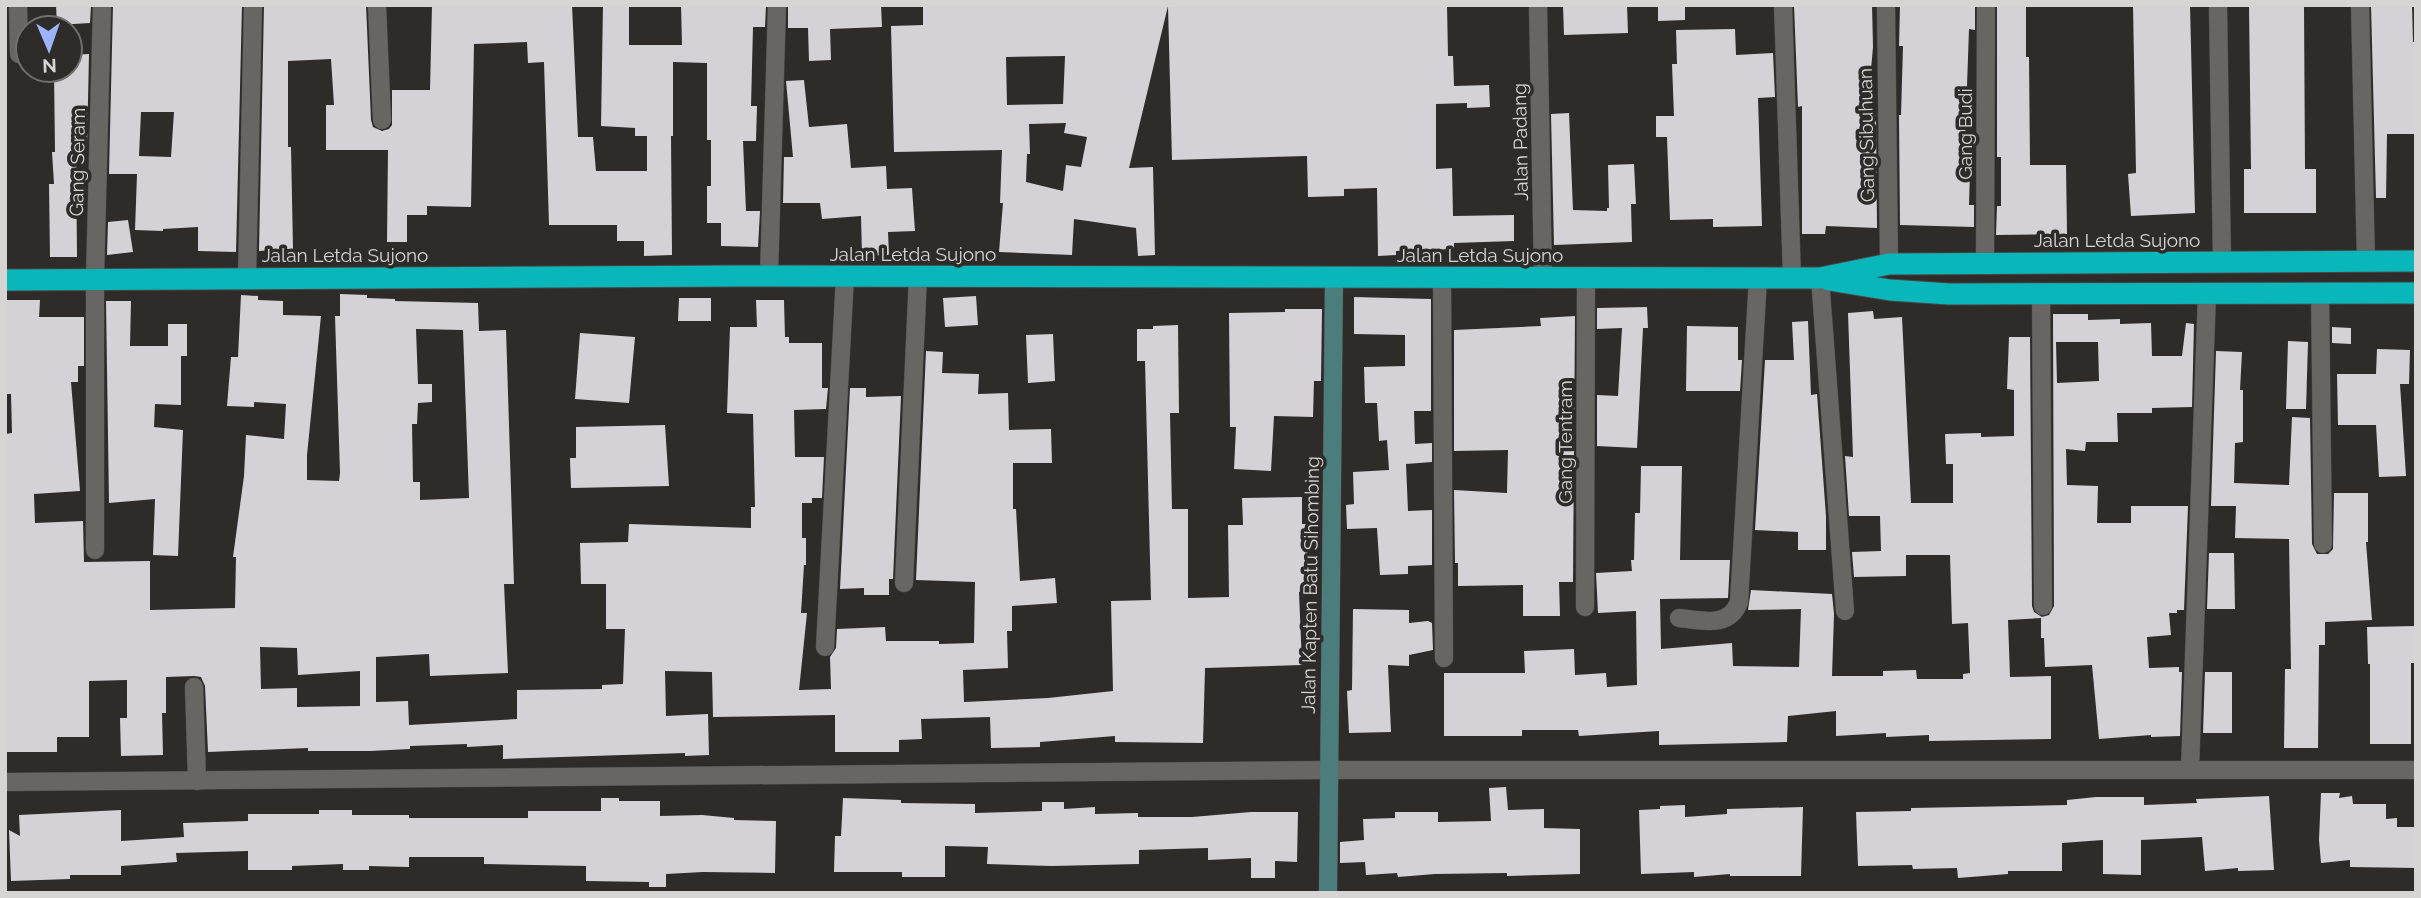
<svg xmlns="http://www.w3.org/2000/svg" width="2421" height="898" font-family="Raleway,sans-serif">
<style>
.building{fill:#d4d2d6;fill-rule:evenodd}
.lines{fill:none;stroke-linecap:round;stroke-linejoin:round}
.street-casing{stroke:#484644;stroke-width:19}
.secondary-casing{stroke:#484644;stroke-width:19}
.highway-casing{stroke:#484644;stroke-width:23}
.street{stroke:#686563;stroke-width:18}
.secondary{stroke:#4c7d7d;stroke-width:18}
.highway{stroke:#09b6b9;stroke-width:21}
.labels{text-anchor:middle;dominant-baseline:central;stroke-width:7;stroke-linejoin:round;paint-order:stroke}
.street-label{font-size:19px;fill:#d7d5d4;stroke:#2e2b29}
</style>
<rect width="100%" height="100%" fill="#2e2b29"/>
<g class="building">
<polygon points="56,5 91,5 90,23 57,25"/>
<path d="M113 5H242L236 252 198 251V227L163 229V231L135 230 137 174H109ZM141 112H174L171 157 139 156Z"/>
<polygon points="264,5 366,5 371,120 373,127 382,131 389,129 392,125 392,90 430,90 432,5 572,5 578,137 593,137 596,171 647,171 647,136 635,136 635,128 601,126 603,5 629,5 629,45 682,45 681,5 766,5 765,27 753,27 751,106 757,106 756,141 743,141 746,211 760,211 758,247 721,246 721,223 707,223 707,186 711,186 711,140 707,140 707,63 673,62 673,136 671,136 672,255 644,256 644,241 617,241 617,225 549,225 544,62 528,63 527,42 474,44 471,207 427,206 427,215 407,215 407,242 387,242 388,150 326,150 326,105 334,105 331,59 288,61 288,147 291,147 293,249 259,251"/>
<polygon points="788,5 881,5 882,27 830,29 831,60 809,61 808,28 788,28"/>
<path d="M923 5H1004V7L1043 5H1447L1448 56H1453L1454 86 1489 85 1490 107 1467 108V103L1436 104V169L1452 168 1453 216 1514 215V241L1454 243V249L1396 251V255L1378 256 1377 188 1344 189V196L1308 197 1307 156 1172 160 1168 6 1129 168 1153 167 1155 255 1138 256 1136 228 1074 219 1072 255 999 252 1003 203H1000L1002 150 894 152 891 26 923 25ZM1065 56 1063 104 1007 105 1006 57ZM1066 123 1064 133 1087 137 1081 167 1066 165 1063 191 1026 182 1027 154H1030L1029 124Z"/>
<polygon points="1563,5 1627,5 1628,33 1564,35"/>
<polygon points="1658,5 1685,5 1685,20 1658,21"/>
<polygon points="1794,5 1872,5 1873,47 1867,114 1876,115 1877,228 1826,226 1825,234 1802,234 1802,106 1798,107"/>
<polygon points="1900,5 1975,5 1975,30 1969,29 1964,171 1970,171 1969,205 1974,205 1974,227 1900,225 1899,115 1901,115 1903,46 1899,46"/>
<polygon points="1997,5 2026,5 2026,57 2029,57 2030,165 2066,165 2067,234 1996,235 1997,206 2001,206 2001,157 1997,157"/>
<polygon points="2133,5 2190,5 2195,213 2131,216 2128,174 2136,173"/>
<polygon points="2249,5 2304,5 2305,169 2316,169 2316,213 2244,213 2244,169 2251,169"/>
<polygon points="2371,5 2412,5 2413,42 2415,42 2416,134 2387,134 2386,198 2376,198"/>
<polygon points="1735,29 1736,55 1773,53 1775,97 1758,98 1762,226 1713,227 1713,219 1670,220 1667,137 1656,137 1656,116 1674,116 1672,64 1677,64 1676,30"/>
<polygon points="89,54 87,147 76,147 77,257 50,257 49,184 54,184 52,152 55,152 54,70 70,70 70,55"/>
<polygon points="804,80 809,127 847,124 851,168 886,166 887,189 912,188 915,231 888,232 889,255 862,256 861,216 822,219 820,203 783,203 784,157 793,157 786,81"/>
<polygon points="1569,113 1573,210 1607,211 1607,208 1609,208 1608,165 1634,164 1636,204 1631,204 1632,242 1554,245 1551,114"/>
<polygon points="128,220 133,252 107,255 108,222"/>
<path d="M340 294 367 295V298L395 299V301L478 303 479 331 506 330 514 584H504L508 673 430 676 429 654 376 657V702L408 701 409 725 517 719V690L602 689V685L623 684 625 629H606V584H581L580 543 628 542 629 524 751 528V507H755L753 414 727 413 730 327H757L756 300H784L785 337H789V343H822V388H828L826 409 794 410 795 457H824L822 498H812V503H802V538H806V565H804L801 613H807L799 690 831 689 830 657 836 648 837 629 885 627 886 641H939V644L974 643 975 582 916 580 926 351 943 352 942 373 979 374 978 394 1008 393 1009 430 1051 429 1052 463H1013V509H1016L1020 581 1055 578 1057 603 1012 606V631H1007L1008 668 963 670 964 702 1048 698 1113 691 1111 601 1151 600 1145 361H1137V329H1153V326L1178 325 1179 413H1170L1172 509H1188V598L1229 597 1228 525H1243L1242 498 1302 497V524H1307L1308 592H1299L1302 665 1205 668 1203 743 1115 742V736L1040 742V747L991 748 990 717 921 719 922 739 899 740V752H835V715L713 717 712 672 665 671 666 716 708 714 709 755 685 756V753L503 759V745L467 747V744L410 746V749L370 751H308V748L208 752 205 686 201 677 194 676 166 677V713H162L163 755 121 756 120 718H127V680L89 681V737H57V752H5V434L12 433 11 394H5V300H40L39 317H84V366H78V382H71L80 491 34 494 35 523 83 521 84 562 150 561V610L235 608 236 557H233L244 476 246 435 284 439 286 404 254 402V407L227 406 231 357H238L241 295 258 296V300L283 301V315L321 316 307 455V480L339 481 340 473 335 316H340ZM416 329 463 330 469 498 420 500V482H413L412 424H417L418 403 432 402V384H418ZM260 647 297 648 298 675 360 671V706L297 707V688L261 689Z"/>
<polygon points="976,296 978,325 945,327 943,298"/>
<polygon points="1354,297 1431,299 1431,411 1414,411 1415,444 1432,443 1432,462 1406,464 1408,511 1432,510 1432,565 1408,566 1408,574 1380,575 1377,528 1347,529 1346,505 1354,504 1353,472 1389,470 1387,440 1379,441 1377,403 1365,403 1364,367 1405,366 1405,335 1354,334"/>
<polygon points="679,298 711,298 711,321 678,321"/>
<polygon points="106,301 131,301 130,346 168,346 168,324 187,324 187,356 181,356 181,405 155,404 154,427 183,430 178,556 153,555 155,499 109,503"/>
<polygon points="1647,307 1648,328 1643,328 1637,448 1597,446 1597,395 1618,396 1622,328 1597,329 1597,308"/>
<polygon points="1285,309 1322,309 1321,381 1314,381 1313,417 1274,416 1271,471 1234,469 1236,427 1230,427 1229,313 1285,312"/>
<path d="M1873 311 1874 319 1902 317 1911 503H1953V464H1946L1945 434 1981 433V437L2014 436V390L2007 389 2009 337H2030L2032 606 2034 612 2042 617 2049 615 2054 606 2053 314H2088V320L2120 319V324L2151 323 2152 356H2182L2186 323 2194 324 2192 407 2152 408V413H2117L2118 442H2086L2085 451 2066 449 2067 485 2098 486 2097 523H2131V506H2188L2184 610H2177V613H2169L2171 635 2147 637 2149 668 2179 667V672H2182L2180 736 2151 737V735L2099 739 2092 665 2045 667 2044 638H2041V618L2008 620 2010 677 2051 676V739L1929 741V735L1886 737V733L1836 736V711L1788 716 1787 742 1659 745V731L1579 736 1578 730H1522V736H1444V673H1525L1524 651 1574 649 1575 675 1606 673 1607 687 1637 685 1636 611 1598 613 1596 573 1632 571 1631 560H1634L1635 513H1640L1641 466H1682L1680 560H1730L1728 598 1660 599 1661 649 1732 643 1733 666 1799 667 1801 609 1748 610 1751 590 1832 594 1834 614 1832 676H1883V671L1916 670 1917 679H1963V674L1970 673 1968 623 1952 624 1950 555H1906V576L1854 577 1852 552 1881 551 1880 516H1849L1845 456 1853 457 1848 313ZM2056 342H2098L2099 381 2057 383Z"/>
<polygon points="1575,316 1573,582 1559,582 1560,616 1523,616 1523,585 1458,586 1458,563 1455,563 1454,490 1507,493 1508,450 1454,451 1454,330 1541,326 1540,318"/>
<polygon points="1808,321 1811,395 1817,394 1826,516 1826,550 1798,550 1798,532 1755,530 1765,360 1794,360 1792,322"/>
<polygon points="1687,326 1738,327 1738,360 1742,360 1740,391 1686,391"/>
<polygon points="2332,327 2351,328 2351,344 2332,343"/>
<polygon points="580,333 635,337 629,403 575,399"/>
<polygon points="1053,334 1055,381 1028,383 1026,335"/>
<polygon points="2288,341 2308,342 2306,409 2286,409"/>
<polygon points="2377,349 2410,350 2409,384 2400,384 2406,476 2379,477 2376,425 2338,425 2337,374 2376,374"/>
<polygon points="2216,351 2242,352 2240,390 2243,390 2243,442 2235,443 2234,483 2289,485 2292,417 2310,418 2312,544 2317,554 2328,554 2333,549 2334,493 2368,493 2368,542 2366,542 2372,620 2325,622 2325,645 2319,645 2318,748 2284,748 2285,669 2291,669 2289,539 2235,538 2236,506 2211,506"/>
<polygon points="850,388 866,388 866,397 901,396 893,579 889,579 889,595 864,595 864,588 840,589"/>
<polygon points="665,425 669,486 571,488 570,458 576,458 576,427"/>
<polygon points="2209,553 2234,553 2235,609 2207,609"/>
<polygon points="1353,609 1409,610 1409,623 1428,621 1432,623 1433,650 1409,655 1409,666 1388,665 1391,732 1349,733 1347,691 1352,690"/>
<polygon points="2416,626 2416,663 2411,663 2411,744 2370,744 2370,664 2368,664 2367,627"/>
<polygon points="2205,672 2232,672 2232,733 2203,733"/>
<polygon points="1506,787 1508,810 1544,809 1544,828 1580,829 1580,874 1507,876 1507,873 1435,874 1398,877 1397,873 1366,875 1365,862 1340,863 1340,842 1364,840 1363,819 1395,818 1395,812 1438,812 1438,822 1491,821 1489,788"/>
<polygon points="2321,793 2340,793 2339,798 2352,796 2353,804 2386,804 2386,819 2397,818 2397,827 2416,827 2416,868 2350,867 2350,860 2321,863 2319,840"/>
<polygon points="2269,796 2274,870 2238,871 2238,868 2205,871 2202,837 2141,840 2141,875 2103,874 2103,840 2062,843 2062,871 2008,871 2008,874 1958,878 1957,868 1913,869 1912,865 1858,866 1856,812 1911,811 1911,808 2067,805 2067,800 2096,797 2144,797 2144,805 2197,803 2196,799"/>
<polygon points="601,798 619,798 619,801 660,801 660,816 702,815 734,818 734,820 776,821 775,873 703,872 666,874 666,887 649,887 649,882 586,881 586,866 484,864 484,857 409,857 409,867 369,866 369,870 343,870 343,864 292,866 292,870 248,870 248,851 176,853 177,862 121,866 121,875 70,875 70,879 11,881 9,830 20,836 19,815 121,810 121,841 184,837 183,823 248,821 248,814 319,814 319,810 352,810 352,815 409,815 409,818 528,818 528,811 601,811"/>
<polygon points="843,798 901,800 901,803 975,804 975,813 1042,811 1042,802 1064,802 1064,809 1095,807 1095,814 1138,813 1138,817 1192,817 1251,812 1298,812 1297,862 1275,861 1275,878 1251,878 1251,858 1208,860 1208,848 1139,850 1139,864 1052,866 987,864 988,847 945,846 945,877 902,877 902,872 834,872 835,836 841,836"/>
<polygon points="1685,805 1685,817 1727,814 1727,809 1803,807 1801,876 1730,876 1730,874 1694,877 1694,872 1641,874 1639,810 1660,809 1660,806"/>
</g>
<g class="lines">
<defs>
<g id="street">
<polyline points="18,5 19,54"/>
<polyline points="377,5 382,120"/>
<polyline points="1538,5 1543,277"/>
<polyline points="1783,5 1792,278"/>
<polyline points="1886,5 1889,264"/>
<polyline points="2218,5 2222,262"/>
<polyline points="2360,5 2366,262"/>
<polyline points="1985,264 1986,5"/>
<polyline points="769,276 777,5"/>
<polyline points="1442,277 1444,658"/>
<polyline points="247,278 253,5"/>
<polyline points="1820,278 1845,611"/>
<polyline points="2320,293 2323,544"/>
<polyline points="2041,294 2043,606"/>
<polyline points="95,550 95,278 102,5"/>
<polyline points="904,583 918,276"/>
<polyline points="1585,607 1586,278"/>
<path d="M1679 618C1701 620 1729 629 1739 602L1758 278"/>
<polyline points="825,647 845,276"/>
<polyline points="194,687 197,781"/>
<polyline points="2190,769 2207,293"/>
<polyline points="5,782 1329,770 2416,770"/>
</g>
<polyline id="secondary" points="1328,893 1334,277"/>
<g id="highway">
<polyline points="5,280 741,276 1820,278 1889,264 2416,261"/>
<polyline points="1829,280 1890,290 1949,294 2416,293"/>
</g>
</defs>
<use href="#street" class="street-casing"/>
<use href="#secondary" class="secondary-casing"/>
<use href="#highway" class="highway-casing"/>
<use href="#street" class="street"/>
<use href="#secondary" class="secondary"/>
<use href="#highway" class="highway"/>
</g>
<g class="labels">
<g class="street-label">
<text transform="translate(1965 134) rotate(-90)">Gang Budi</text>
<text transform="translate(1866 135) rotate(-91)">Gang Sibuhuan</text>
<text transform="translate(1520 142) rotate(-91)">Jalan Padang</text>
<text transform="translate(77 162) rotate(-89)">Gang Seram</text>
<text x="2117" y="240">Jalan Letda Sujono</text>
<text x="913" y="254">Jalan Letda Sujono</text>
<text x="345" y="255">Jalan Letda Sujono</text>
<text x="1480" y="255">Jalan Letda Sujono</text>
<text transform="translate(1565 442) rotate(-90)">Gang Tentram</text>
<text transform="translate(1310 585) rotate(-89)">Jalan Kapten Batu Sihombing</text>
</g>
</g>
<rect width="2421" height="898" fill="none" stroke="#d7d5d4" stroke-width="14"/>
<g transform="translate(49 49) rotate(178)"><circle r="33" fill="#2e2b29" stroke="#726f6d" stroke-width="2"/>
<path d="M0-5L12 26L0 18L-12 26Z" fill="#9db4fd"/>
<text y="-10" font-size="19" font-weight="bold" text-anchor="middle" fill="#d7d5d4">N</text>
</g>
</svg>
